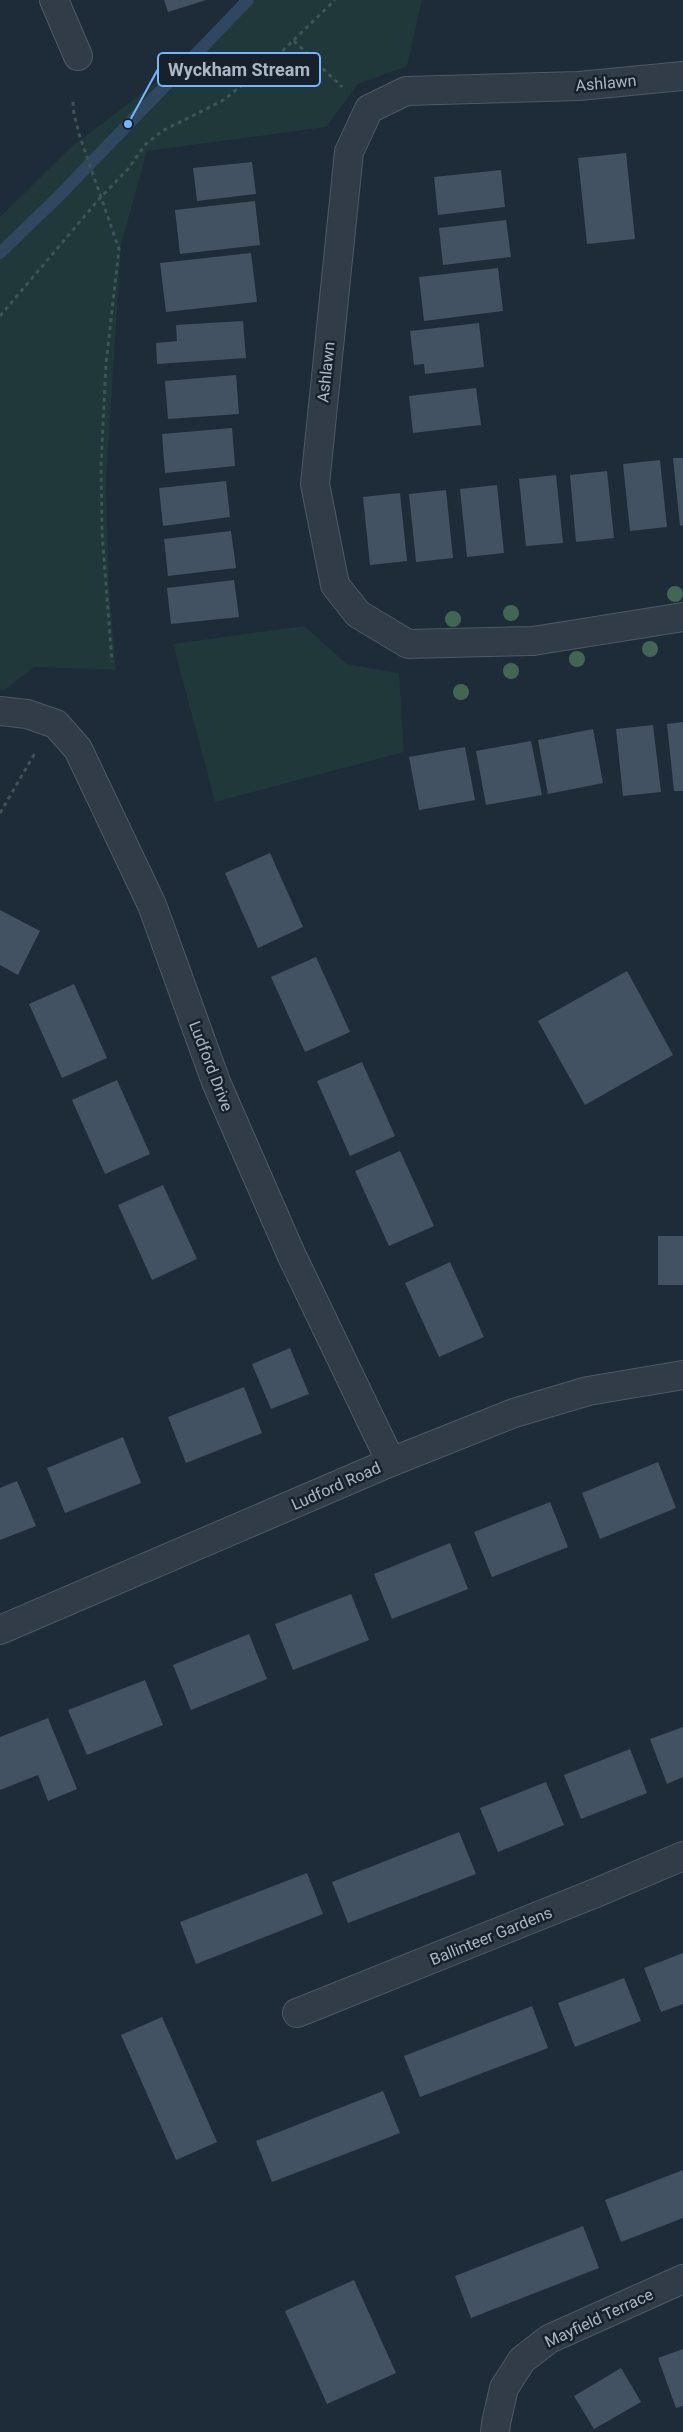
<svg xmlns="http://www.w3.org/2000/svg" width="683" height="2432" font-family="Roboto,sans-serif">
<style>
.green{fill:#203839}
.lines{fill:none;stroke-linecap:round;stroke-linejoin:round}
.stream{stroke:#2f4860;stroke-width:12}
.building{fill:#435262}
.street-casing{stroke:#4f5a66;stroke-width:30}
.path{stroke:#3d5556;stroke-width:3;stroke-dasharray:4 4;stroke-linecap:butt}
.street{stroke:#313c48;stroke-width:28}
.tree{fill:#436654}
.labels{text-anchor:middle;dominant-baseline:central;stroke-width:5;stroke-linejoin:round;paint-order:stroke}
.street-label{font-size:16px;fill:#abb7c5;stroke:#17212c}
.leader{fill:none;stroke:#76b5ff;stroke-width:2}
.callout-dot{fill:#76b5ff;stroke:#17212c;stroke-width:2}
.callout{fill:#17212c;stroke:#76b5ff;stroke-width:2}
.callout-label{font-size:18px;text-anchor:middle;font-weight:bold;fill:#abb7c5}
</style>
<rect width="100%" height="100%" fill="#1e2b38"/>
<g class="green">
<polygon points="239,0 422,0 407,66 358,84 326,127 147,151 121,245 106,483 109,586 116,670 34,667 5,690 0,690 0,217 70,148 172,70"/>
<polygon points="304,626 347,664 399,673 404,752 215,802 173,644"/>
</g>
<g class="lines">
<polyline class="stream" points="0,253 58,197 248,0"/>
</g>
<g class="building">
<polygon points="164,0 206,0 168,12"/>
<polygon points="626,153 635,239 587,244 578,158"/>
<polygon points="252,162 256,194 197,201 193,168"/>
<polygon points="501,170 505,207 438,215 434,177"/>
<polygon points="255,201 260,245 180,254 175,210"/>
<polygon points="506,220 511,257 443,265 439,228"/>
<polygon points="251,253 257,302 166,312 160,263"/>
<polygon points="498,268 503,311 424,321 419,277"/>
<polygon points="243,321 246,358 157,364 156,343 177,341 176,325"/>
<polygon points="479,323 484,367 425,374 424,364 414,365 410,331"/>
<polygon points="236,375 239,414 168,419 165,381"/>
<polygon points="476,388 481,425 413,433 409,396"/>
<polygon points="232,428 235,466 165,473 162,434"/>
<polygon points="673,458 683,458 683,525 680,526"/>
<polygon points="660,460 667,527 630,531 623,464"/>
<polygon points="607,471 614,538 576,542 570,475"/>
<polygon points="556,475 563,543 526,546 519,479"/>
<polygon points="226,481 230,517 163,526 159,488"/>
<polygon points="497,485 504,553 467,557 460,489"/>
<polygon points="446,490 453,558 416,562 409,494"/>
<polygon points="400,493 407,561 370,565 363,497"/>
<polygon points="231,531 236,568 168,576 164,539"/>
<polygon points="234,580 239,617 171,624 167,588"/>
<polygon points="683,722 683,791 674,791 667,724"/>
<polygon points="653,725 661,792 623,796 616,729"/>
<polygon points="593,729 603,783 548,794 538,740"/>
<polygon points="531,741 542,795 486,805 476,751"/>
<polygon points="465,747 475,800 419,810 409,757"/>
<polygon points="270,853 303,927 258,948 225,873"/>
<polygon points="0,910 40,931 18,975 0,965"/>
<polygon points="316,957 350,1032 305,1052 271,977"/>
<polygon points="627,971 673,1055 585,1105 538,1021"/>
<polygon points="74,984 107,1058 62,1078 29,1004"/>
<polygon points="362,1062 395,1136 350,1156 317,1081"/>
<polygon points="117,1080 150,1154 105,1174 72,1100"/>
<polygon points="400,1151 434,1226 389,1246 355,1171"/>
<polygon points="163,1185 197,1259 152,1280 118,1205"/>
<rect x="658" y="1236" width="25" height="49"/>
<polygon points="450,1262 484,1337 439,1357 405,1283"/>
<polygon points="290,1348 309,1394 271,1409 252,1364"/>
<polygon points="244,1387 262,1433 186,1463 168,1417"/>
<polygon points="123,1437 141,1483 65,1513 47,1468"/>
<polygon points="658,1462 676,1508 600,1539 582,1493"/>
<polygon points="17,1481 36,1526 0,1540 0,1488"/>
<polygon points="550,1502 568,1547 492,1577 474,1532"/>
<polygon points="450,1543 468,1589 392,1619 374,1574"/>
<polygon points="351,1594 369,1640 293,1670 275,1624"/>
<polygon points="249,1634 267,1679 191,1710 173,1665"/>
<polygon points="145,1680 163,1725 87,1755 68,1710"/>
<polygon points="48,1718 77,1789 48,1801 38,1775 0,1790 0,1737"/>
<polygon points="683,1727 683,1777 667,1784 650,1739"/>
<polygon points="630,1749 647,1793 581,1819 564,1775"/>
<polygon points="546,1782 564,1825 498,1852 480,1808"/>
<polygon points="459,1832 476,1874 348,1923 332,1882"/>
<polygon points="307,1873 323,1914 196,1964 180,1922"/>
<polygon points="683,1953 683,2004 661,2012 644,1968"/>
<polygon points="624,1978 641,2021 575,2047 558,2003"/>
<polygon points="532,2006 548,2048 420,2097 404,2056"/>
<polygon points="162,2017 217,2142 176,2160 121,2035"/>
<polygon points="383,2091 400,2133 272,2182 256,2141"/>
<polygon points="683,2170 683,2218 621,2242 605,2200"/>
<polygon points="583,2226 599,2268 471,2318 455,2276"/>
<polygon points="354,2280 396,2373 327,2404 285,2311"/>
<polygon points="683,2349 683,2406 676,2408 658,2358"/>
<polygon points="621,2368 641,2402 594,2429 574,2396"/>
</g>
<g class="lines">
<defs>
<g id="street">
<polyline points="54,0 78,56"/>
<polyline points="683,76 579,86 406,91 369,109 349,152 315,484 335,585 358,614 408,644 533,641 683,617"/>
<polyline points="0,711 27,714 56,724 78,749 152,905 216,1082 291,1254 391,1462"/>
<polyline points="0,1630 391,1462 514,1413 588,1391 683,1375"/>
<polyline points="297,2013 598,1892 683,1856"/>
<polyline points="495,2432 496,2423 504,2388 522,2360 549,2339 683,2279"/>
</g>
</defs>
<use href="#street" class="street-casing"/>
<g class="path">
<polyline points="294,41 342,87"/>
<polyline points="73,102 74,114 79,134 119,249 106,363 101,466 102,533 112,662"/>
<polyline points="0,316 100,198 128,169 145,145 162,131 222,101 270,63 335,0"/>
<polyline points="0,813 35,753"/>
</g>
<use href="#street" class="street"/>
</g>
<g class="tree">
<circle cx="675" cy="594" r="8"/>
<circle cx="511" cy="613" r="8"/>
<circle cx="453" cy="619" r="8"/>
<circle cx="650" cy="649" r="8"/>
<circle cx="577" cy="659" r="8"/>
<circle cx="511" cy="671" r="8"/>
<circle cx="461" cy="692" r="8"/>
</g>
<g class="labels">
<g class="street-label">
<text transform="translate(606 83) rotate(-5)">Ashlawn</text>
<text transform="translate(326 372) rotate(-84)">Ashlawn</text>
<text transform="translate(211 1066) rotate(69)">Ludford Drive</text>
<text transform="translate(336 1486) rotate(-24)">Ludford Road</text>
<text transform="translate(491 1936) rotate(-22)">Ballinteer Gardens</text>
<text transform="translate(599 2318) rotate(-25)">Mayfield Terrace</text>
</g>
</g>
<path class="leader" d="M128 124L158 69"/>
<circle class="callout-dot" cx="128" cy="124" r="5"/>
<rect class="callout" x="158" y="53" width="162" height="33" rx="5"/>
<g class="callout-label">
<text x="239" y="76">Wyckham Stream</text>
</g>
</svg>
